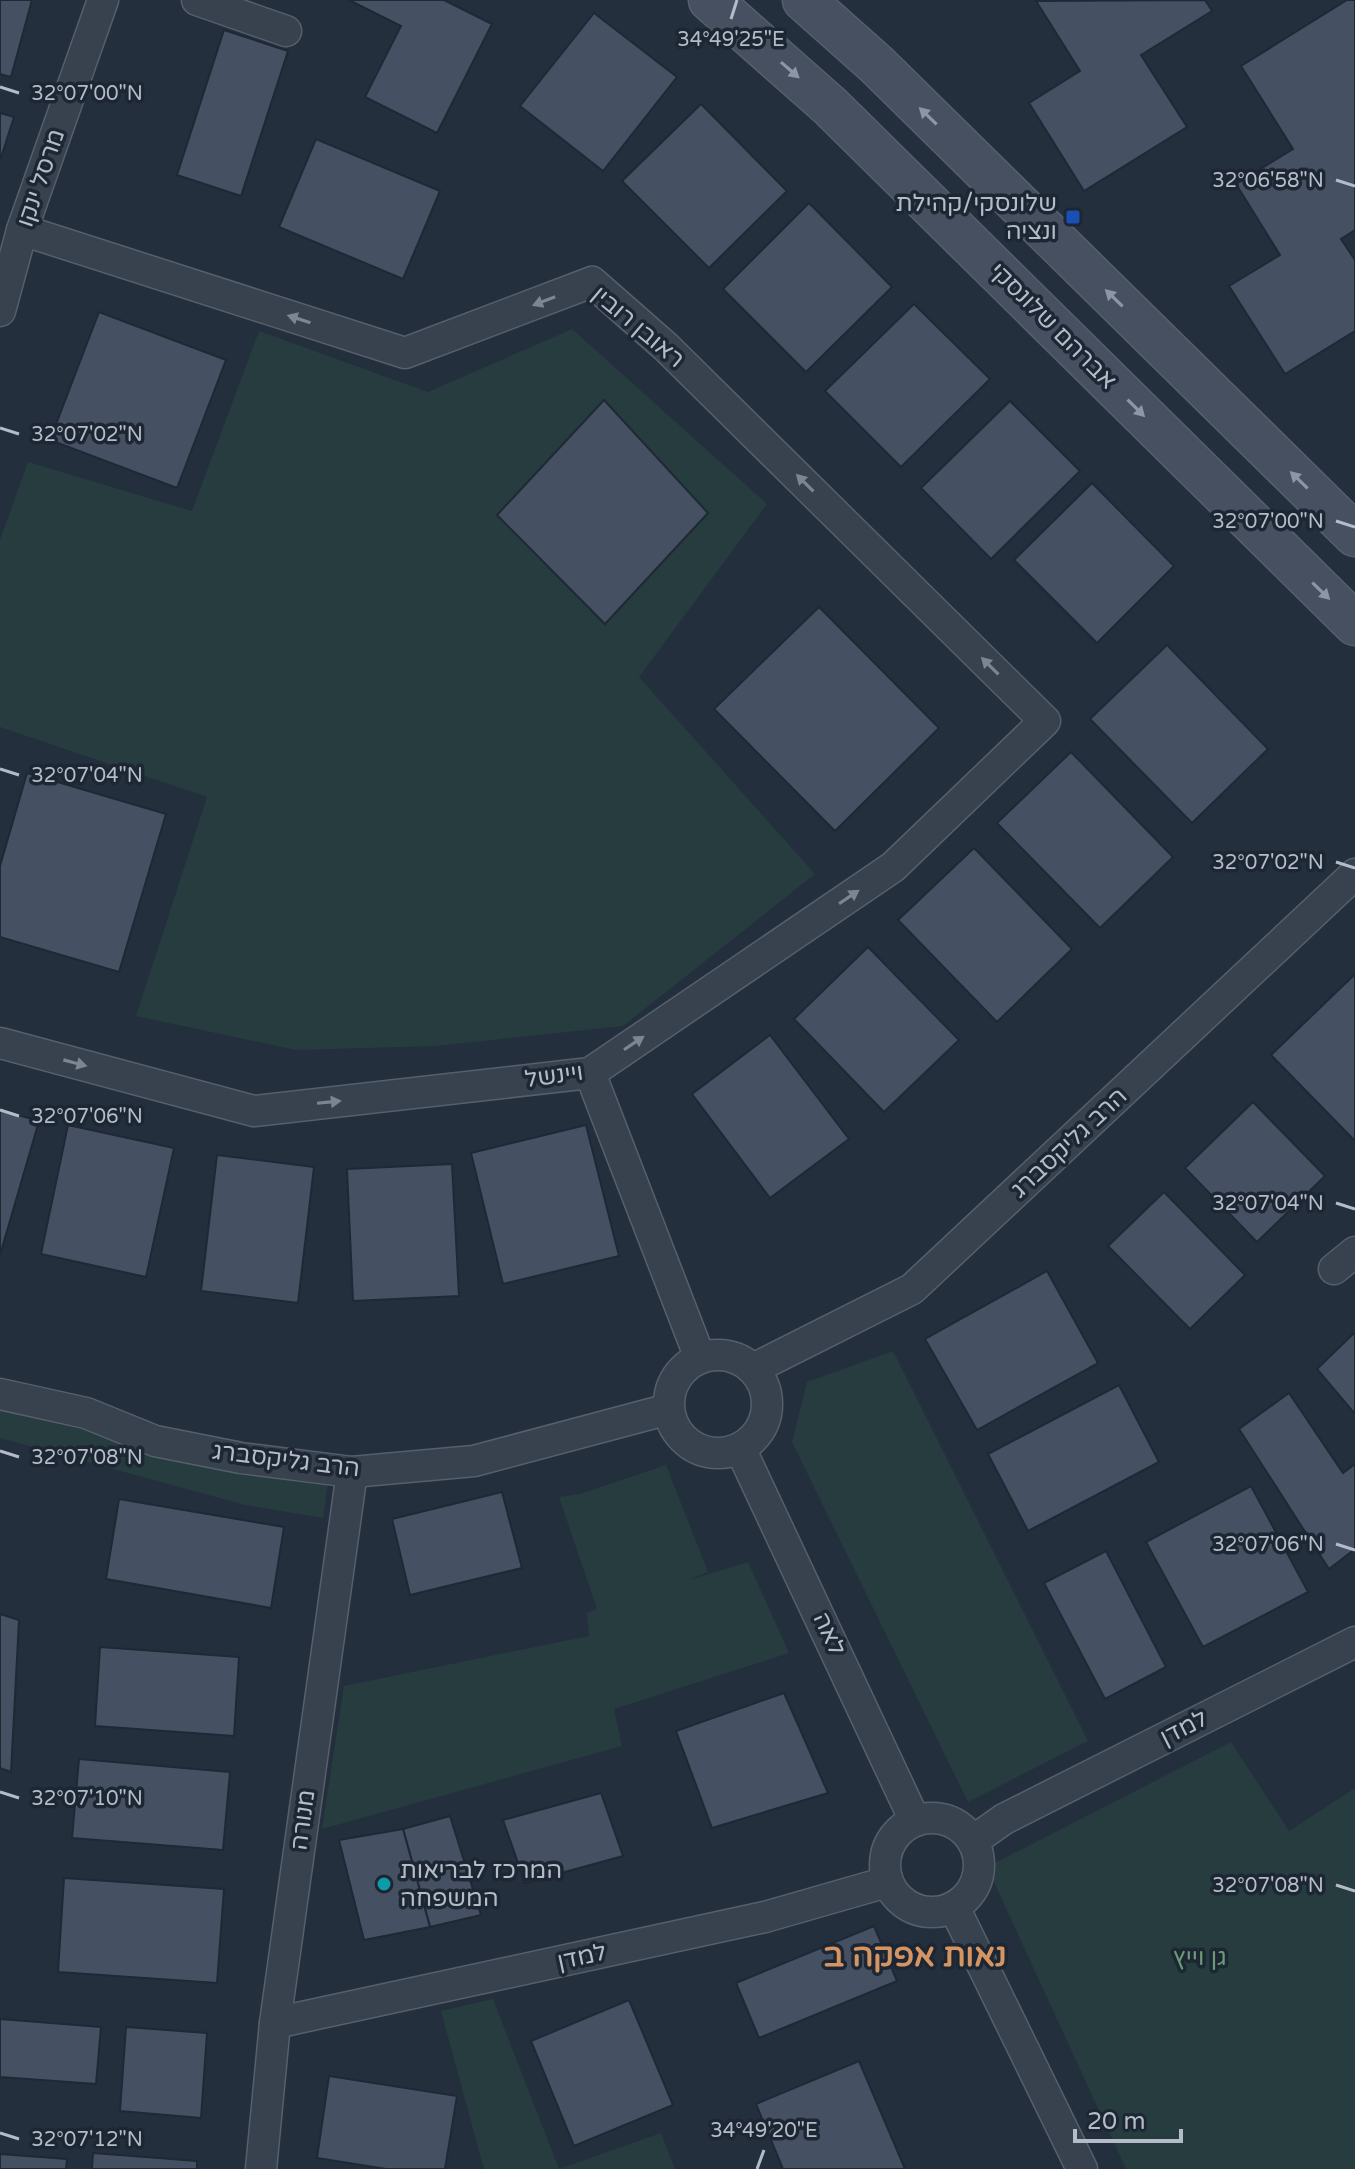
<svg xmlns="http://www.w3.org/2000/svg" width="1355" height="2169" font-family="'Varela Round',Heebo,sans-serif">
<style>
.green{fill:#263c3f}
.building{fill:#455162;stroke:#1f2835;stroke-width:2}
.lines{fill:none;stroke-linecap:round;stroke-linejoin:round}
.street-casing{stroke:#565f6c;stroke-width:33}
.secondary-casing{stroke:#565f6c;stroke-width:45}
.street{stroke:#38414e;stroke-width:30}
.secondary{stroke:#465061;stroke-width:42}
.oneway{fill:#8e96a5}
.oneway2{fill:#7c8592}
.ticks{fill:none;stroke:#b4bcc9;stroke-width:3}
.transit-dot{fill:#1a4fb4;stroke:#1d2633;stroke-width:3}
.culture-dot{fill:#0f9aa8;stroke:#1d2633;stroke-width:3}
.labels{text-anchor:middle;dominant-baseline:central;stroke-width:7;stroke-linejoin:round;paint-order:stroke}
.street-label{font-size:24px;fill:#b4bcc9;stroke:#1d2633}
.poi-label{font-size:24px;fill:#b4bcc9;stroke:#1d2633;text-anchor:end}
.park-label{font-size:24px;fill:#6b9a76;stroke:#1d2633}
.district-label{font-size:32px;font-weight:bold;fill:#d59563;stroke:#1d2633}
.ticks-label{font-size:20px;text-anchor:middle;fill:#b4bcc9;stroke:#1d2633;stroke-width:7;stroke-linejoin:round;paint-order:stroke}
</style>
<rect width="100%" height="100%" fill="#242f3e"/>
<g class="green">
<polygon points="572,329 767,504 639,677 815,874 623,1026 435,1046 296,1050 136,1016 207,797 0,727 0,540 28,462 192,511 259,331 428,392"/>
<polygon points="893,1351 1088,1741 968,1802 792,1442 807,1382"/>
<polygon points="0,1407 251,1474 328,1482 323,1518 245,1505 0,1438"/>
<polygon points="666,1465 708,1572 686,1581 748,1562 789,1653 614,1709 622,1746 322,1829 344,1686 589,1636 587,1613 597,1609 559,1497 580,1494"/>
<polygon points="1231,1742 1289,1831 1355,1788 1355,2169 1126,2169 987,1867"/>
<polygon points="493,1999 559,2169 661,2133 675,2169 484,2169 441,2011"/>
</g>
<g class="building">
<polygon points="0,0 32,0 11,77 0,74"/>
<polygon points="349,0 444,0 492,24 437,133 365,97 401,26"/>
<polygon points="1205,0 1212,11 1141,55 1187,127 1084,191 1029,103 1080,71 1036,1"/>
<polygon points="1347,0 1355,0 1355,230 1341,239 1355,260 1355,331 1285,374 1229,286 1280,255 1236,184 1293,149 1241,66"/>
<polygon points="594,13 677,77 603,171 520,106"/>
<polygon points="224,30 288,51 241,196 177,175"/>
<polygon points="701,104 787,191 709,268 622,181"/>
<polygon points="0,113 14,117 0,161"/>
<polygon points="316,139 440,191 403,279 279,227"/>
<polygon points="809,203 892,287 806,372 723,289"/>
<polygon points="914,304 990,379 901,467 825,391"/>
<polygon points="99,312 226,360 177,488 50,440"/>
<polygon points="604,400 708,513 605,624 497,515"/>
<polygon points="1010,401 1080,471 991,559 921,488"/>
<polygon points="1092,483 1174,566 1097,643 1014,560"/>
<polygon points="819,607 939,728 835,831 714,709"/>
<polygon points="1167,645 1268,749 1192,823 1090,719"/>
<polygon points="1071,752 1173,857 1100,928 997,823"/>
<polygon points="27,773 166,814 119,972 0,937 0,866"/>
<polygon points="974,848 1072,949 997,1022 898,920"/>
<polygon points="868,947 959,1040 884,1112 794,1019"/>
<polygon points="1355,974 1355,1141 1271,1055"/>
<polygon points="770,1035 849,1139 770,1198 692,1094"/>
<polygon points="1253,1102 1325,1176 1257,1242 1185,1168"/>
<polygon points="0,1110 39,1121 0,1255"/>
<polygon points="68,1125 174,1148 146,1277 41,1254"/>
<polygon points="586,1125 619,1256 503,1284 471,1153"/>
<polygon points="217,1155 314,1167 298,1303 201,1291"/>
<polygon points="452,1164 459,1296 353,1301 347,1169"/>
<polygon points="1164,1192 1245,1275 1190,1329 1108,1246"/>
<polygon points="1047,1271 1098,1363 977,1430 925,1339"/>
<polygon points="1354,1333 1355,1334 1355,1414 1317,1369"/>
<polygon points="1119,1385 1159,1462 1028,1531 988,1454"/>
<polygon points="1289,1393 1343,1473 1355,1464 1355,1549 1329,1569 1239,1429"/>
<polygon points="1251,1486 1308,1592 1203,1647 1146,1542"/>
<polygon points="502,1492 522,1568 410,1595 392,1519"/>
<polygon points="119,1499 284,1527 271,1608 106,1579"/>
<polygon points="1106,1551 1166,1667 1105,1699 1044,1583"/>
<polygon points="0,1614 19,1620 11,1772 0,1768"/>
<polygon points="100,1647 239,1657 234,1736 95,1726"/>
<polygon points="784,1693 828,1793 712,1828 676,1731"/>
<polygon points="79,1759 230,1772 223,1850 72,1838"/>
<polygon points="601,1793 623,1856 525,1883 503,1820"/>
<polygon points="450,1816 481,1915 430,1927 403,1829"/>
<polygon points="403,1829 430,1927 364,1940 339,1840"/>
<polygon points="64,1878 224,1889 217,1983 58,1972"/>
<polygon points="874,1926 897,1981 759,2038 736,1983"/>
<polygon points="629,2000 673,2105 574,2146 531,2041"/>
<polygon points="0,2019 101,2027 96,2084 0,2077"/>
<polygon points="126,2027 207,2033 201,2118 120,2111"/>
<polygon points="859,2061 905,2169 783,2169 756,2104"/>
<polygon points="329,2076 457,2096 445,2169 386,2169 317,2158"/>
<polygon points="93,2153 197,2161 197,2169 92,2169"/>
<polygon points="0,2154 67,2159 66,2169 0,2169"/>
</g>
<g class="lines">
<defs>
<g id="street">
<polyline points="197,0 286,31"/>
<polyline points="0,311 22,230 103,0"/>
<polyline points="0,1043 254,1111 590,1073 893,867 1045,721 666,347 592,282 405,353 22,230"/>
<polyline points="590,1073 700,1358"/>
<polyline points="1334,1269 1355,1252"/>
<circle cx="718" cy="1404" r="49"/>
<polyline points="753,1369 912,1289 1355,874"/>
<polyline points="0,1394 86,1413 155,1441 241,1458 352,1472 474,1461 669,1409"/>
<polyline points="740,1448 915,1821"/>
<circle cx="932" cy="1865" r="47"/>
<polyline points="973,1841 1004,1819 1355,1642"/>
<polyline points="954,1907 1082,2169"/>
<polyline points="275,2023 765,1917 887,1882"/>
<polyline points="261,2169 275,2023 352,1472"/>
</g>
<g id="secondary">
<polyline points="710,0 830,106 1355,624"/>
<polyline points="804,0 876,64 1355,535"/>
</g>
</defs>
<use href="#street" class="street-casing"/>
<use href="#secondary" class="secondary-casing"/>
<use href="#street" class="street"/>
<use href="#secondary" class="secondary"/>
</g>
<defs><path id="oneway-solid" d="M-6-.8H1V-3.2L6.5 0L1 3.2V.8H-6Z" transform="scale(2)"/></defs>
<g class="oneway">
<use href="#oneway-solid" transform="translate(790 70) rotate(41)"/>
<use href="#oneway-solid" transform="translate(928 116) rotate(-136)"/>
<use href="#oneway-solid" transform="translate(1114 298) rotate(-136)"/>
<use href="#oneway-solid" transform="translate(1136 408) rotate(45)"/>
<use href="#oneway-solid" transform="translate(1299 480) rotate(-136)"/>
<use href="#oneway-solid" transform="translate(1321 591) rotate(44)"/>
</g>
<g class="oneway2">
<use href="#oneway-solid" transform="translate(544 301) rotate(159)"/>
<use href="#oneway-solid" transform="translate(299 319) rotate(-162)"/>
<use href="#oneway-solid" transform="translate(805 483) rotate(-135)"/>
<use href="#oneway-solid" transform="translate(990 666) rotate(-135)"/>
<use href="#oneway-solid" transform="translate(849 897) rotate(-34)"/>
<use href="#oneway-solid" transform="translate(634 1043) rotate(-34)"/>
<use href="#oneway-solid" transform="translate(75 1063) rotate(15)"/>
<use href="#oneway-solid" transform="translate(329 1102) rotate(-6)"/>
</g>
<path class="ticks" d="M731 19 737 0M0 87 19 93M1336 180 1355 186M0 428 19 434M1336 521 1355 527M0 769 19 775M1336 862 1355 868M0 1110 19 1116M1336 1203 1355 1209M0 1451 19 1457M1336 1544 1355 1550M0 1792 19 1798M1336 1885 1355 1891M0 2133 19 2139M757 2169 764 2150"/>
<rect class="transit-dot" x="1065" y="209" width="16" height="16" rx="4"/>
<circle class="culture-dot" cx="384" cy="1884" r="8"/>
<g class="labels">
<g class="street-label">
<text transform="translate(41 178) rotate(-71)">מרסל ינקו</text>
<text transform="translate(1053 326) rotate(45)">אברהם שלונסקי</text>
<text transform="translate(638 327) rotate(40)">ראובן רובין</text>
<text transform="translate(554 1076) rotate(-8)">ויינשל</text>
<text transform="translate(1069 1143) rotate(-43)">הרב גליקסברג</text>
<text transform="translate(286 1460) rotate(7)">הרב גליקסברג</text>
<text transform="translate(829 1634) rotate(65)">לאה</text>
<text transform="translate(1184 1728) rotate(-27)">למדן</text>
<text transform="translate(303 1820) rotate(-82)">מנורה</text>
<text transform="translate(582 1957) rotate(-12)">למדן</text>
</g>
<g class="poi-label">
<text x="1057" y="203">שלונסקי/קהילת<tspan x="1057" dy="28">ונציה</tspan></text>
<text x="400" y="1870" text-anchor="start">המרכז לבריאות<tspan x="400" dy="28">המשפחה</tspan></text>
</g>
<g class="park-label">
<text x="1200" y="1957">גן וייץ</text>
</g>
<g class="district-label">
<text x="915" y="1956">נאות אפקה ב</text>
</g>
</g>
<g class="ticks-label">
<text x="731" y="46">34°49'25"E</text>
<text x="87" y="100">32°07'00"N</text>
<text x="1268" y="187">32°06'58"N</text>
<text x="87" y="441">32°07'02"N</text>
<text x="1268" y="528">32°07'00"N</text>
<text x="87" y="782">32°07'04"N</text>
<text x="1268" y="869">32°07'02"N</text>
<text x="87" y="1123">32°07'06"N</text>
<text x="1268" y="1210">32°07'04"N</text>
<text x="87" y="1464">32°07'08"N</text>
<text x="1268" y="1551">32°07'06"N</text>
<text x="87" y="1805">32°07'10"N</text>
<text x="1268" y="1892">32°07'08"N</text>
<text x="764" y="2137">34°49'20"E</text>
<text x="87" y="2146">32°07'12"N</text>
</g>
<path d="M1075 2129v12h106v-12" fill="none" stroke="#b4bcc9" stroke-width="4"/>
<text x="1087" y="2129" font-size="24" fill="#b4bcc9" stroke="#1d2633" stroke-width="6" paint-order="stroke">20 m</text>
</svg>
